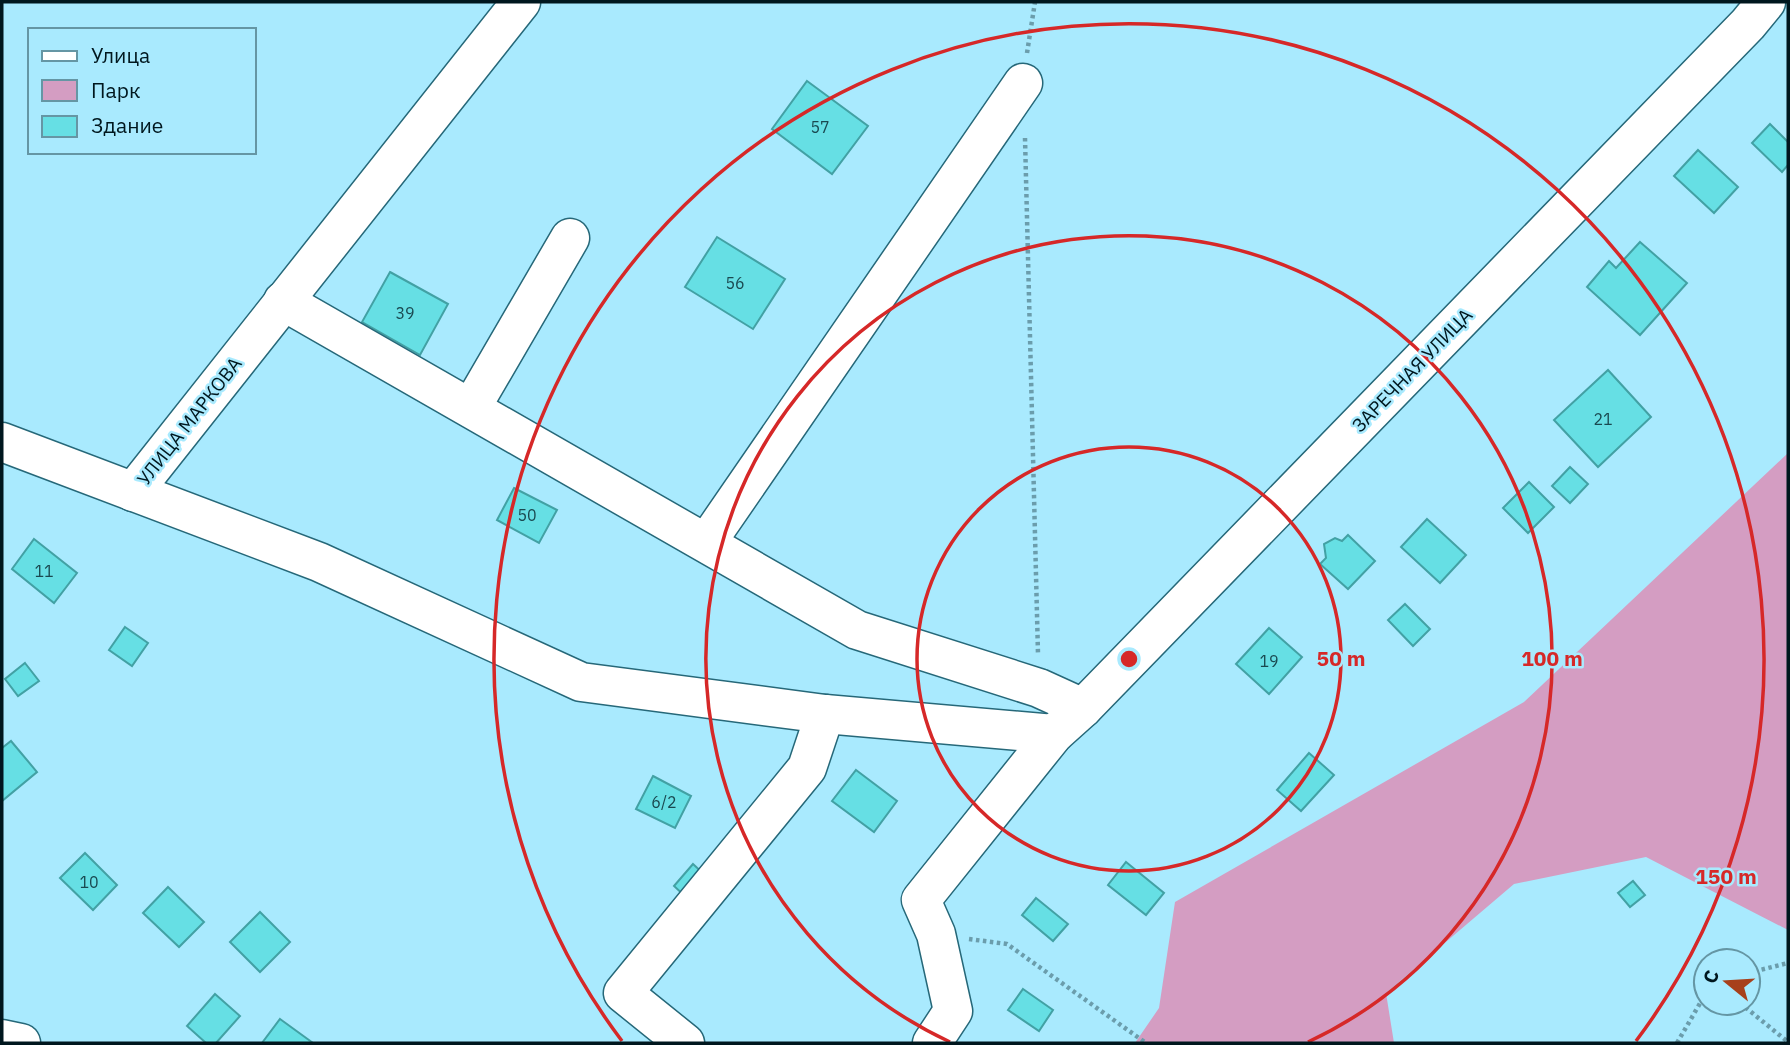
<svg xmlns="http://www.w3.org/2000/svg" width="1790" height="1045" font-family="'IBM Plex Sans',sans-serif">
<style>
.green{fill:#d49dc2}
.building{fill:#66dfe4;stroke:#42a1a4;stroke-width:2}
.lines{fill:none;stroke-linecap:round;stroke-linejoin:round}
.minor-casing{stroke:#266879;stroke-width:41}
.path{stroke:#6b9dac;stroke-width:4.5;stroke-dasharray:3.5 3.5;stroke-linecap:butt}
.minor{stroke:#fff;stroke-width:38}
.ring{fill:none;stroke:#d62828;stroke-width:3.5}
.labels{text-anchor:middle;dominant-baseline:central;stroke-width:5;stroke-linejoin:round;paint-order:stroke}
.number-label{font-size:16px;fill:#1a4950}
.street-label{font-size:19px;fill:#00171e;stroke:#a9eafe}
.centre{fill:#d62828;stroke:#a9eafe;stroke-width:3.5}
.ring-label{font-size:21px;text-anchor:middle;font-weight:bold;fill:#d62828;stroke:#a9eafe;stroke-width:5;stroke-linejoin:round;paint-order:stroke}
</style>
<rect width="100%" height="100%" fill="#a9eafe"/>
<polygon class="green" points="1788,453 1788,930 1646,857 1514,884 1386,993 1394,1043 1135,1043 1159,1008 1175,902 1524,702"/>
<g class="building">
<polygon points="807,81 868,126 832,174 772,129"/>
<polygon points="1770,124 1788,142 1788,165 1782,172 1752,143"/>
<polygon points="1698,150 1738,187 1714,213 1674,176"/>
<polygon points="717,237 785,279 753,329 685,287"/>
<polygon points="1640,242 1687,283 1640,335 1587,287 1609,261 1616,268"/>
<polygon points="390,272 448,304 420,355 362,322"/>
<polygon points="1608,370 1651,417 1598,467 1554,420"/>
<polygon points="1570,467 1588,484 1570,503 1552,486"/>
<polygon points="1529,482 1554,507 1528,533 1503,508"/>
<polygon points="514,488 557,510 539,543 497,520"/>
<polygon points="1427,519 1466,555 1440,583 1401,547"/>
<polygon points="1348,535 1375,561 1348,589 1320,564 1326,558 1324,544 1335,538 1342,541"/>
<polygon points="34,539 77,573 54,603 12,569"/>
<polygon points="1405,604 1430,629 1413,646 1388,620"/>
<polygon points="125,627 148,643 132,666 109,650"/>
<polygon points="1269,628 1302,657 1269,694 1236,664"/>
<polygon points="25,663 39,681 18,696 5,679"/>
<polygon points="11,741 37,772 2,801 2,748"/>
<polygon points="1309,753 1334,775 1301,811 1277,790"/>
<polygon points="856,770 897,801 874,832 832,801"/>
<polygon points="653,776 691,796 675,828 636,809"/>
<polygon points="85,853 117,885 93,910 60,878"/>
<polygon points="1126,862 1164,893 1146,915 1108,885"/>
<polygon points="693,864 706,876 687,898 674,886"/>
<polygon points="1633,881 1645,895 1630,907 1618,893"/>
<polygon points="168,887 204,922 179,947 143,913"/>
<polygon points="1036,898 1068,924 1053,941 1022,915"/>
<polygon points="260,912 290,942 260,972 230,942"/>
<polygon points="1023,989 1053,1010 1039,1031 1008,1010"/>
<polygon points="215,994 240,1016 216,1043 206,1043 187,1026"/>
<polygon points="280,1019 313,1043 262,1043"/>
</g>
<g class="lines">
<defs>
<g id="minor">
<polyline points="283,301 857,630 1039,688 1083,708"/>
<polyline points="471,408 570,238"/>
<polyline points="2,442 319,562 581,682 825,714 1054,734"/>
<polyline points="133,492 521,2"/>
<polyline points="707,542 1023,83"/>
<polyline points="2,1039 21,1043"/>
<polyline points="685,1043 623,993 807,768 825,714"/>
<polyline points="932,1043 953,1011 936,934 921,900 1054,734 1083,708 1748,24 1766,2"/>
</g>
</defs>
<use href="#minor" class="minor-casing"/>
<g class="path">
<polyline points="1027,53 1035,2"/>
<polyline points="1025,138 1038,654"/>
<polyline points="969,939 1007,944 1146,1043"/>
<polyline points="1748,973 1788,963"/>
<polyline points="1740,1003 1788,1042"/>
<polyline points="1677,1043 1706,993"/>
</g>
<use href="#minor" class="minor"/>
</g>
<g class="ring">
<circle cx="1129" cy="659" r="212"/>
<path d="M950 1042A423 423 0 1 1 1308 1042"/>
<path d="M622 1041A635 635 0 1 1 1636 1041"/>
</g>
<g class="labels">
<g class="number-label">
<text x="820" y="127">57</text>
<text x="735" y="283">56</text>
<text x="405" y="313">39</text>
<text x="1603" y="419">21</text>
<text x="527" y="515">50</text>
<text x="44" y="571">11</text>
<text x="1269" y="661">19</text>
<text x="664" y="802">6/2</text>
<text x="89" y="882">10</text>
</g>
<g class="street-label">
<text transform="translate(1412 370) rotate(-46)">ЗАРЕЧНАЯ УЛИЦА</text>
<text transform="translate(189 421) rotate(-52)">УЛИЦА МАРКОВА</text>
</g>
</g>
<circle cx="1129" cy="659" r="10" class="centre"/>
<g class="ring-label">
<text x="1341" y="666">50 m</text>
<text x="1552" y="666">100 m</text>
<text x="1726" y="884">150 m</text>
</g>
<rect width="1790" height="1045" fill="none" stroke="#00171e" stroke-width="7"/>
<rect x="28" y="28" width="228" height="126" fill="#a9eafe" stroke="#6596a4" stroke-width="2"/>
<rect x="42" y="51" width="35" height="10" fill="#ffffff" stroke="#6596a4" stroke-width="2"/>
<text x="91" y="63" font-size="21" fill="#00171e">Улица</text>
<rect x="42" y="80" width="35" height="21" fill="#d49dc2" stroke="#6596a4" stroke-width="2"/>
<text x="91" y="98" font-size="21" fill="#00171e">Парк</text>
<rect x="42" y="116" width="35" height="21" fill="#66dfe4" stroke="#6596a4" stroke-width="2"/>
<text x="91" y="133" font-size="21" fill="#00171e">Здание</text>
<g transform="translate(1727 982) rotate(288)"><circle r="33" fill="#a9eafe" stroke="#6596a4" stroke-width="2"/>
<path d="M0-5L12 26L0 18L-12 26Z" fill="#a7401b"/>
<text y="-10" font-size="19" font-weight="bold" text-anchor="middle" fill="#00171e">С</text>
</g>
</svg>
